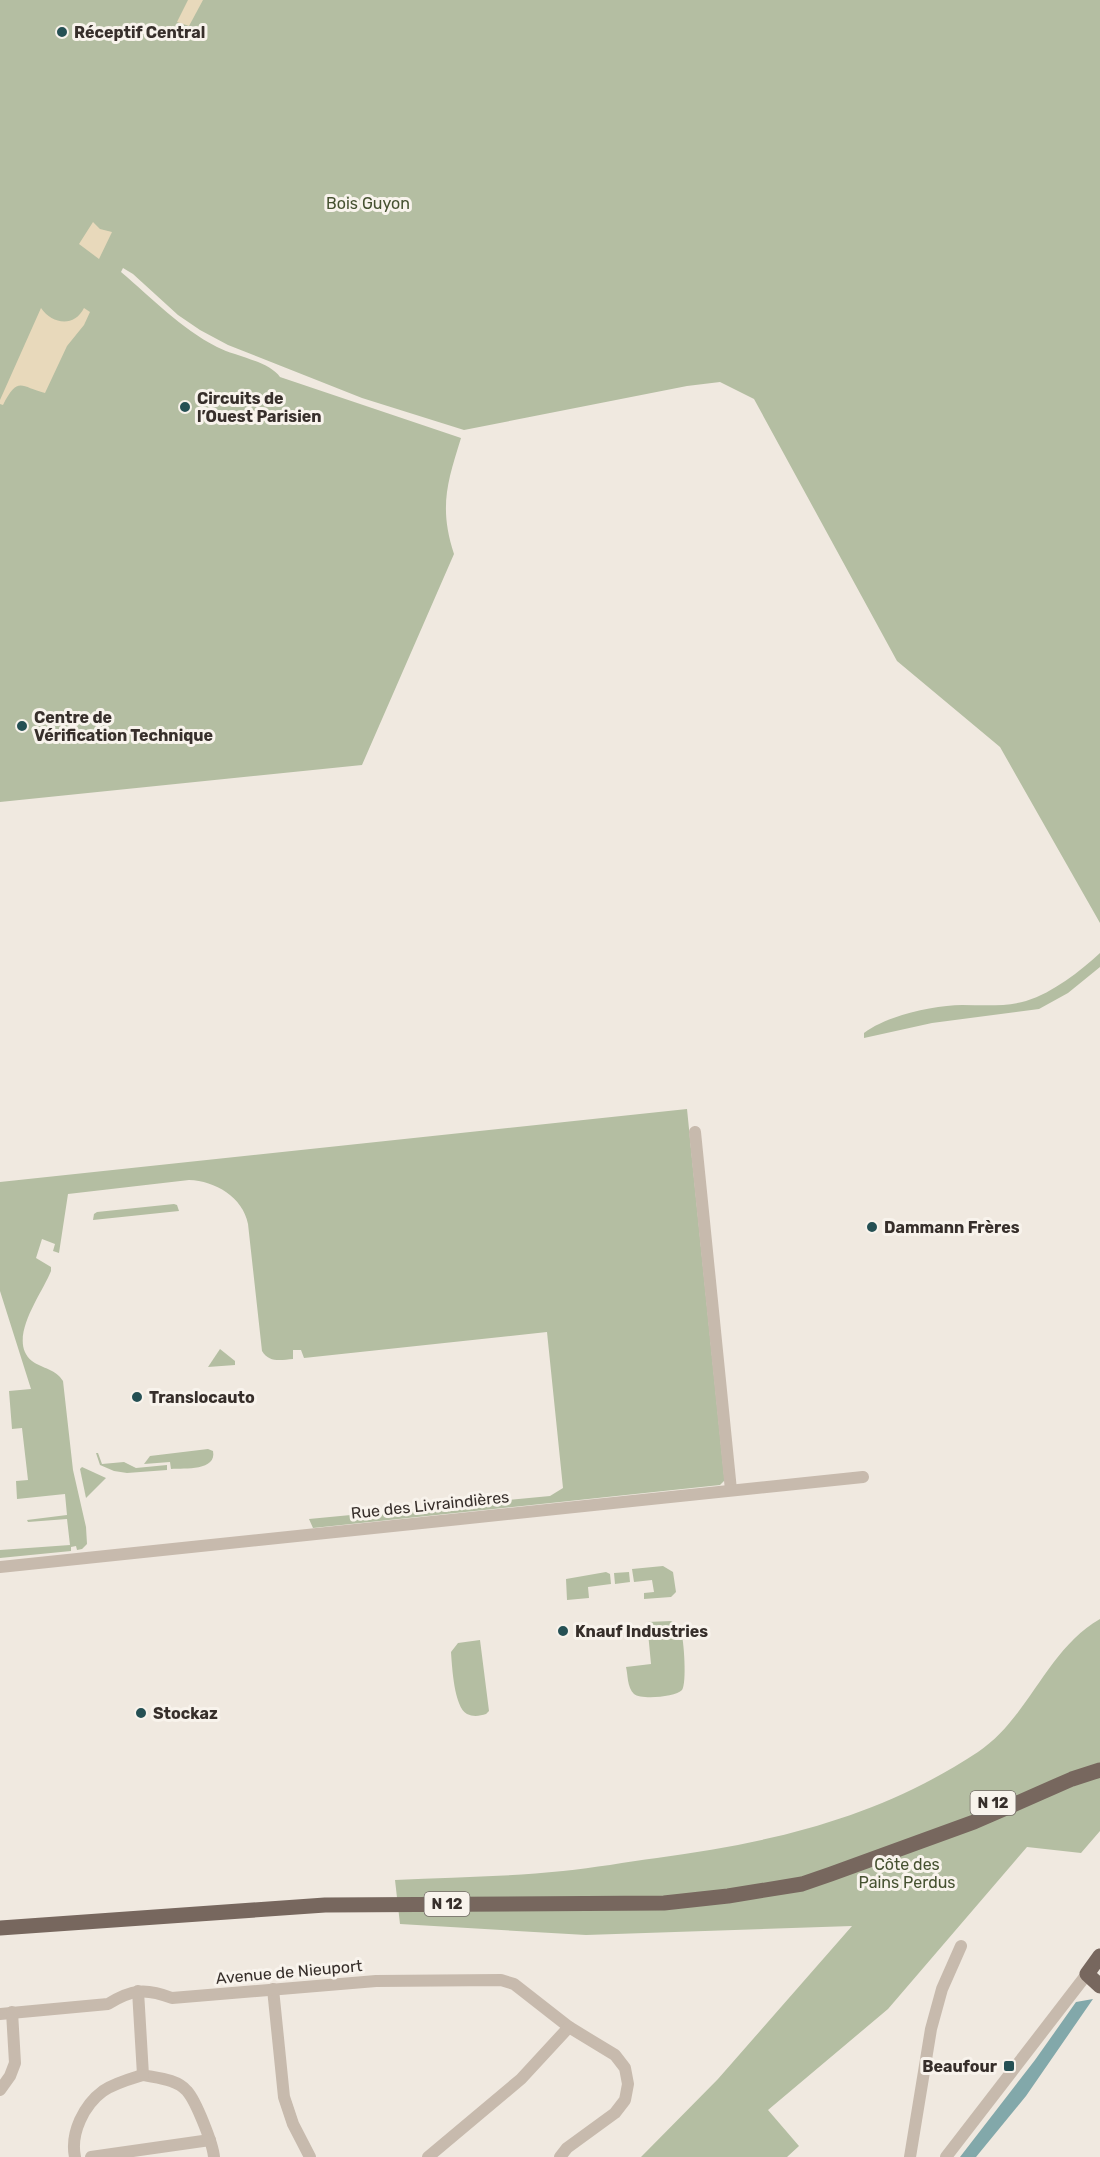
<svg xmlns="http://www.w3.org/2000/svg" width="1100" height="2157" font-family="Rubik,sans-serif">
<style>
.green{fill:#b4bea2}
.sand{fill:#e8d9bb}
.water{fill:#82a8aa}
.lines{fill:none;stroke-linecap:round;stroke-linejoin:round}
.minor{stroke:#c7baad;stroke-width:12}
.major{stroke:#77675e;stroke-width:15}
.poi-dot{fill:#255054;stroke:#f8f3ec;stroke-width:2}
.labels{text-anchor:middle;dominant-baseline:central;stroke-width:6;stroke-linejoin:round;paint-order:stroke}
.shield{fill:#f8f3ec;stroke:#716a65;stroke-width:1.5}
.shield-label{font-size:15px;font-weight:bold;fill:#372f2b}
.poi-label{font-size:16px;font-weight:bold;fill:#372f2b;stroke:#f8f3ec;text-anchor:start}
.park-label{font-size:16px;fill:#465231;stroke:#f8f3ec}
.street-label{font-size:16px;fill:#372f2b;stroke:#f8f3ec}
</style>
<rect width="100%" height="100%" fill="#f0e9e0"/>
<g class="green">
<path d="M0 0H1100V923L1000 747 897 661 754 399 720 382 687 386 464 430 362 398 228 345 200 330 178 315 133 274 123 268 121 272C153 299 180 328 217 347 234 356 269 361 280 377L461 438C447 483 439 508 454 554L362 765 0 802Z"/>
<path d="M1100 953V967L1068 993 1039 1009 932 1023 864 1038V1033C886 1016 934 1005 962 1005 983 1005 1006 1007 1026 1001 1054 992 1079 972 1100 953Z"/>
<path d="M687 1109 724 1475V1481L720 1485 313 1528 309 1519 550 1496 563 1488 547 1332 304 1358 301 1350H293V1359C281 1360 269 1363 262 1351L248 1224C243 1197 215 1181 189 1180L68 1194 59 1253 53 1251 55 1244 42 1239 36 1258 51 1267V1271C42 1294 6 1340 32 1361 43 1369 56 1369 63 1381L73 1470 86 1527 87 1544 82 1549 77 1550 76 1546 71 1547V1551L0 1558V1550L70 1545 67 1519 28 1522 27 1520 67 1515 65 1494 17 1499 16 1481 28 1480 22 1428 12 1429 9 1391 31 1389 0 1291V1182Z"/>
<polygon points="174,1204 177,1205 179,1211 93,1220 94,1214 97,1212"/>
<polygon points="220,1349 235,1361 235,1365 208,1367"/>
<path d="M208 1449 213 1451C217 1471 185 1468 171 1469L170 1462 144 1464 150 1456Z"/>
<polygon points="96,1453 98,1453 102,1464 124,1462 136,1468 167,1465 167,1470 127,1473 114,1471 100,1465"/>
<polygon points="82,1467 106,1478 86,1498 80,1469"/>
<polygon points="663,1566 673,1572 676,1592 671,1597 644,1599 644,1593 654,1592 652,1580 634,1582 632,1569"/>
<polygon points="606,1572 610,1574 611,1584 588,1587 589,1598 567,1600 566,1579"/>
<polygon points="629,1572 630,1582 615,1584 614,1573"/>
<path d="M1100 1619V1831L1081 1853 1027 1847 888 2009 768 2110 799 2146 787 2157H641L718 2079 852 1926 586 1935 400 1924 395 1880C451 1877 507 1877 563 1871 594 1868 626 1862 657 1858 774 1842 878 1818 978 1752 1029 1718 1046 1650 1100 1619Z"/>
<path d="M671 1621C675 1624 679 1626 681 1631 684 1640 687 1684 682 1690 676 1697 641 1700 634 1694 627 1687 628 1675 626 1667L651 1664 647 1622Z"/>
<path d="M480 1640 489 1711 486 1714C480 1716 473 1717 467 1714 454 1707 452 1666 451 1652L458 1643Z"/>
</g>
<g class="sand">
<polygon points="188,0 203,0 189,26 177,22"/>
<polygon points="93,222 100,229 112,232 99,259 79,244"/>
<path d="M41 308C52 324 74 328 84 308L90 312 84 325 67 346 45 393C21 387 18 375 3 405L0 404V400Z"/>
</g>
<polygon class="water" points="1093,1999 1026,2096 976,2157 960,2157 1035,2060 1076,2002"/>
<g class="lines">
<g class="minor">
<polyline points="695,1132 731,1490"/>
<polyline points="0,1567 863,1477"/>
<polyline points="273,1989 284,2097 293,2124 310,2157"/>
<path d="M138 1991 143 2075C157 2078 177 2079 187 2091 196 2101 213 2144 214 2157"/>
<path d="M0 2014 108 2004C132 1989 146 1988 172 1998L376 1981 501 1980 514 1984 569 2027 615 2055 625 2068 628 2084 625 2100 615 2113 567 2148 560 2157"/>
<polyline points="0,2090 10,2076 15,2063 12,2012"/>
<path d="M75 2157C70 2133 84 2105 103 2091 115 2083 130 2079 143 2075"/>
<polyline points="91,2157 210,2140"/>
<polyline points="428,2157 521,2079 569,2027"/>
<polyline points="910,2157 931,2029 942,1989 961,1946"/>
<polyline points="946,2157 1087,1974"/>
</g>
<g class="major">
<polyline points="0,1928 325,1905 664,1903 728,1896 802,1884 831,1874 974,1822 1072,1779 1100,1770"/>
<polyline points="1100,1956 1087,1974 1100,1986"/>
</g>
</g>
<g class="poi-dot">
<circle cx="62" cy="32" r="6"/>
<circle cx="185" cy="407" r="6"/>
<circle cx="22" cy="726" r="6"/>
<circle cx="872" cy="1227" r="6"/>
<circle cx="137" cy="1397" r="6"/>
<circle cx="563" cy="1631" r="6"/>
<circle cx="141" cy="1713" r="6"/>
<rect x="1003" y="2060" width="12" height="12" rx="3"/>
</g>
<g class="labels">
<g class="shield">
<rect x="970.5" y="1791" width="45" height="24" rx="4.5"/>
<rect x="424.5" y="1892" width="45" height="24" rx="4.5"/>
</g>
<g class="shield-label">
<text x="993" y="1803">N 12</text>
<text x="447" y="1904">N 12</text>
</g>
<g class="poi-label">
<text x="74" y="32">Réceptif Central</text>
<text x="197" y="398">Circuits de<tspan x="197" dy="18">l’Ouest Parisien</tspan></text>
<text x="34" y="717">Centre de<tspan x="34" dy="18">Vérification Technique</tspan></text>
<text x="884" y="1227">Dammann Frères</text>
<text x="149" y="1397">Translocauto</text>
<text x="575" y="1631">Knauf Industries</text>
<text x="153" y="1713">Stockaz</text>
<text x="997" y="2066" text-anchor="end">Beaufour</text>
</g>
<g class="park-label">
<text x="368" y="203">Bois Guyon</text>
<text x="907" y="1864">Côte des<tspan x="907" dy="18">Pains Perdus</tspan></text>
</g>
<g class="street-label">
<text transform="translate(430 1505) rotate(-6)">Rue des Livraindières</text>
<text transform="translate(289 1972) rotate(-5)">Avenue de Nieuport</text>
</g>
</g>
</svg>
